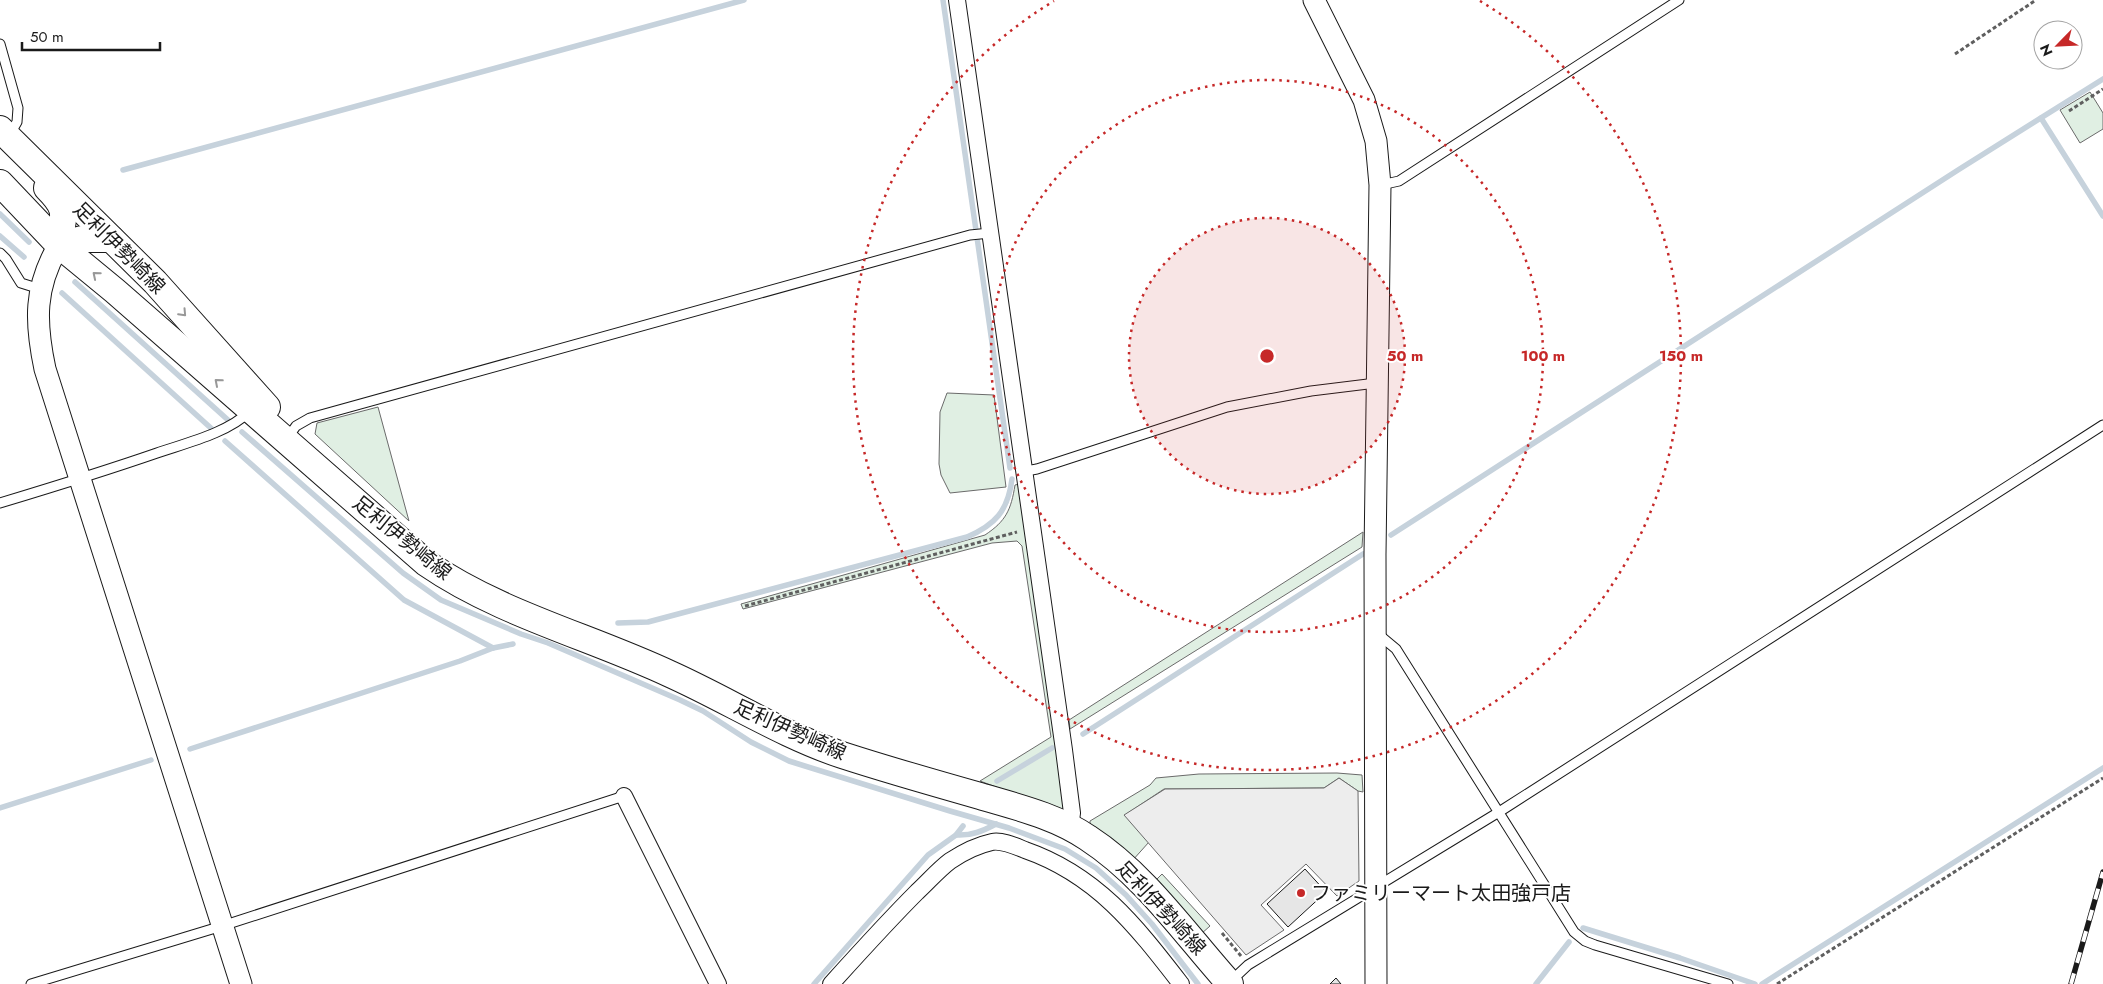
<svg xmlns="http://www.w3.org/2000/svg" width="2103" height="984" font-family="Jost,'Noto Sans JP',sans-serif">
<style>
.green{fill:#e0efe3;stroke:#6a6a6a}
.parking{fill:#ededed;stroke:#6a6a6a}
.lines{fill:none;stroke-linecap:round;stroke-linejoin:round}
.stream{stroke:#c6d2dc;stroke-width:5.5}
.building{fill:#e6e6e6;stroke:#1a1a1a}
.service-casing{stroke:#1a1a1a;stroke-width:11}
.minor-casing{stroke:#1a1a1a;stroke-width:18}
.tertiary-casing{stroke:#1a1a1a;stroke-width:23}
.primary-casing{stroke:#1a1a1a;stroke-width:28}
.path{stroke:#5f5f5f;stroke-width:3;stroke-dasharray:4 2.5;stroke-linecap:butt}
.service{stroke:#fff;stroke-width:9}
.minor{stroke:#fff;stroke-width:16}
.tertiary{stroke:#fff;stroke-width:21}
.primary{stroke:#fff;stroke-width:26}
.rail-casing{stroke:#1a1a1a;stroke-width:5.5}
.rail{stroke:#fff;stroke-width:4;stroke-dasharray:11;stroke-linecap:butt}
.oneway{stroke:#989898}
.ring{fill:none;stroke:#c62828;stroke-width:2.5;stroke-dasharray:2.5 5}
.poi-dot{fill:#c62828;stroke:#fff;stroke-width:2}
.labels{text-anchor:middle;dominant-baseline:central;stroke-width:4;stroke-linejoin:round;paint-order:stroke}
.street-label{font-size:20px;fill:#1a1a1a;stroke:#fff}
.poi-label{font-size:20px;fill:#1a1a1a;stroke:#fff;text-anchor:start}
.centre{fill:#c62828;stroke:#fff;stroke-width:2.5}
.ring-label{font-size:15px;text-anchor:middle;font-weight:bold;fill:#c62828;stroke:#fff;stroke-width:4;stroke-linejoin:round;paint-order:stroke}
</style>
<rect width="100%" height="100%" fill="#fff"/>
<g class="green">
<polygon points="2090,92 2103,113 2103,129 2080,143 2060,110"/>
<polygon points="947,393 994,395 1006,487 950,493 941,475 939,464 940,412"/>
<polygon points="378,407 409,521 315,434 317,423"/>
<path d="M1019 484 1066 813 980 781 1051 737 1022 546 1017 541 992 543 743 609 741 604 985 535C1006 521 1011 510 1015 485Z"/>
<polygon points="1363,532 1362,547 1070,729 1069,720"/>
<polygon points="1337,773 1362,775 1363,792 1358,791 1339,778 1324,788 1164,789 1125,815 1149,842 1132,861 1090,827 1090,821 1150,785 1156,778 1199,774"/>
<polygon points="1162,874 1210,926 1201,934 1154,882"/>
</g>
<polygon class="parking" points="1339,778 1358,791 1359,881 1337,896 1306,864 1261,905 1284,930 1246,955 1124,815 1165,789 1324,788"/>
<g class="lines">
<g class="stream">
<polyline points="943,0 1010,468"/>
<polyline points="2041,118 2103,216"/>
<polyline points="123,170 744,0"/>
<polyline points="0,214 29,242"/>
<polyline points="0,236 24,257"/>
<polyline points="75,282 228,420"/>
<polyline points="62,293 213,430"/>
<polyline points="242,432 403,573 441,600 521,634 548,643 680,700 703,711 751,742 789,761 950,811 1009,828 1065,849 1096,868 1126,895 1152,924 1198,984"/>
<polyline points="225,441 404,600 493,648"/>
<polyline points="1391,535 1958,170 2103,79"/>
<path d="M618 623 648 622 967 537C995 525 1008 511 1012 479"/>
<polyline points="1083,734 1363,554"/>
<polyline points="190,749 460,661 493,648 513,644"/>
<polyline points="997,781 1052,748"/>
<polyline points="0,808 151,760"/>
<path d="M956 835C971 836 983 831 996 824"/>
<polyline points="1583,928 1680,958 1755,984"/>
<polyline points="814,984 928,855 956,835 963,826"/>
<polyline points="1536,984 1569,942"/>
<polyline points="1762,984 2103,768"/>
</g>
</g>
<g class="building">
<polygon points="1305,869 1326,892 1288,927 1267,904"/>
<polygon points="1336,978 1341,984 1330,984"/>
</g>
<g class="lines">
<defs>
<g id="service">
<polyline points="0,44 18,108 17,122 10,134"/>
<polyline points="1381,185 1399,181 1679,0"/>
<polyline points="0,253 6,259 21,283 40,289"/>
<polyline points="291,433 296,426 310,418 970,235 990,233"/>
<polyline points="1026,471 1037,469 1227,407 1311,391 1376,383"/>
<path d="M0 503C53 487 105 471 157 453 186 443 228 433 250 411"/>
<polyline points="1378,634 1396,649 1574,932 1585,941 1595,945 1728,984"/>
<polyline points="1231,981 1248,965 1499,812 2103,425"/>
<polyline points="31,984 222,926 624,796"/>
</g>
<g id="minor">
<polyline points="957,0 1064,750 1072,813 1070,827"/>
<polyline points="624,796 718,984"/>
<path d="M831 984C859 953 887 922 917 892 928 882 938 870 950 861 962 853 978 845 992 842 1002 840 1015 846 1025 850 1097 875 1136 926 1181 984"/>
</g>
<g id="tertiary">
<polyline points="1314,0 1364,100 1376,141 1380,185 1375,554 1376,984"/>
<path d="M59 245C34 287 35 322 45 369L241 984"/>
</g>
<g id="primary">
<polyline points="0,129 155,282 267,407"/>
<path d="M0 183 59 245 115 291 426 563C500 614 589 636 670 674 728 700 782 735 842 755 888 770 934 783 980 796 1017 807 1056 816 1088 838 1145 875 1185 934 1230 984"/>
<path d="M47 188C71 212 62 216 59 245L82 239H111"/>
</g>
</defs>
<use href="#service" class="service-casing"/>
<use href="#minor" class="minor-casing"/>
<use href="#tertiary" class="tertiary-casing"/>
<use href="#primary" class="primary-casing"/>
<g class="path">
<polyline points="1955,54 2036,0"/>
<polyline points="2069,111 2103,89"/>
<polyline points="745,606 1017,532"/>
<polyline points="1222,933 1241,956"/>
<polyline points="1777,984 2103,778"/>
</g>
<use href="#service" class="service"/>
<use href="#minor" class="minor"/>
<use href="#tertiary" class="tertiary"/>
<use href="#primary" class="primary"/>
<defs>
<polyline id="rail" points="2071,984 2103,872"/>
</defs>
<use href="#rail" class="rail-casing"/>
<use href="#rail" class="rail"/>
</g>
<defs><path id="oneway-chevron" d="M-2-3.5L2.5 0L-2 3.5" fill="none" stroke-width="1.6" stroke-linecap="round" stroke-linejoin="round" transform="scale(1.25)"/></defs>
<g class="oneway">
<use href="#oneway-chevron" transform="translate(96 275) rotate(-140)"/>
<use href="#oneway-chevron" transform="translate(183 313) rotate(47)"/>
<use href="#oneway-chevron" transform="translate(218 382) rotate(-139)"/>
</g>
<circle cx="1267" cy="356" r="138" fill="#c62828" fill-opacity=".12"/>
<g class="ring">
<circle cx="1267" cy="356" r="138"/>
<circle cx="1267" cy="356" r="276"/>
<path d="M1480 1A414 414 0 1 1 1054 1"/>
</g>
<circle class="poi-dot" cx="1301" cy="893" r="5"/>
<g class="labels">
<g class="street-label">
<text transform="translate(119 248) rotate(45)">足利伊勢崎線</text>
<text transform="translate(402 538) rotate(39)">足利伊勢崎線</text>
<text transform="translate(790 730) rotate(24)">足利伊勢崎線</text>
<text transform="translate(1161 908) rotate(47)">足利伊勢崎線</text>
</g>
<g class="poi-label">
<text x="1311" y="893">ファミリーマート太田強戸店</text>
</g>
</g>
<circle cx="1267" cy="356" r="8" class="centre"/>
<g class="ring-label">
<text x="1405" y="361">50 m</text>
<text x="1543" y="361">100 m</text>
<text x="1681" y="361">150 m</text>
</g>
<g transform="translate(2058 45) rotate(246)"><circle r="24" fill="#ffffff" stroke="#a3a3a3"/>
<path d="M0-4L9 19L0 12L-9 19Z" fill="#c62828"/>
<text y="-8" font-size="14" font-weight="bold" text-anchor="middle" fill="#1a1a1a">N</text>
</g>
<path d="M22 42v8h138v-8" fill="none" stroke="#1a1a1a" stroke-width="2.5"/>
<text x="30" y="42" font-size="15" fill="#1a1a1a" stroke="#ffffff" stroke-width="4" paint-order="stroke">50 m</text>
</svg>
